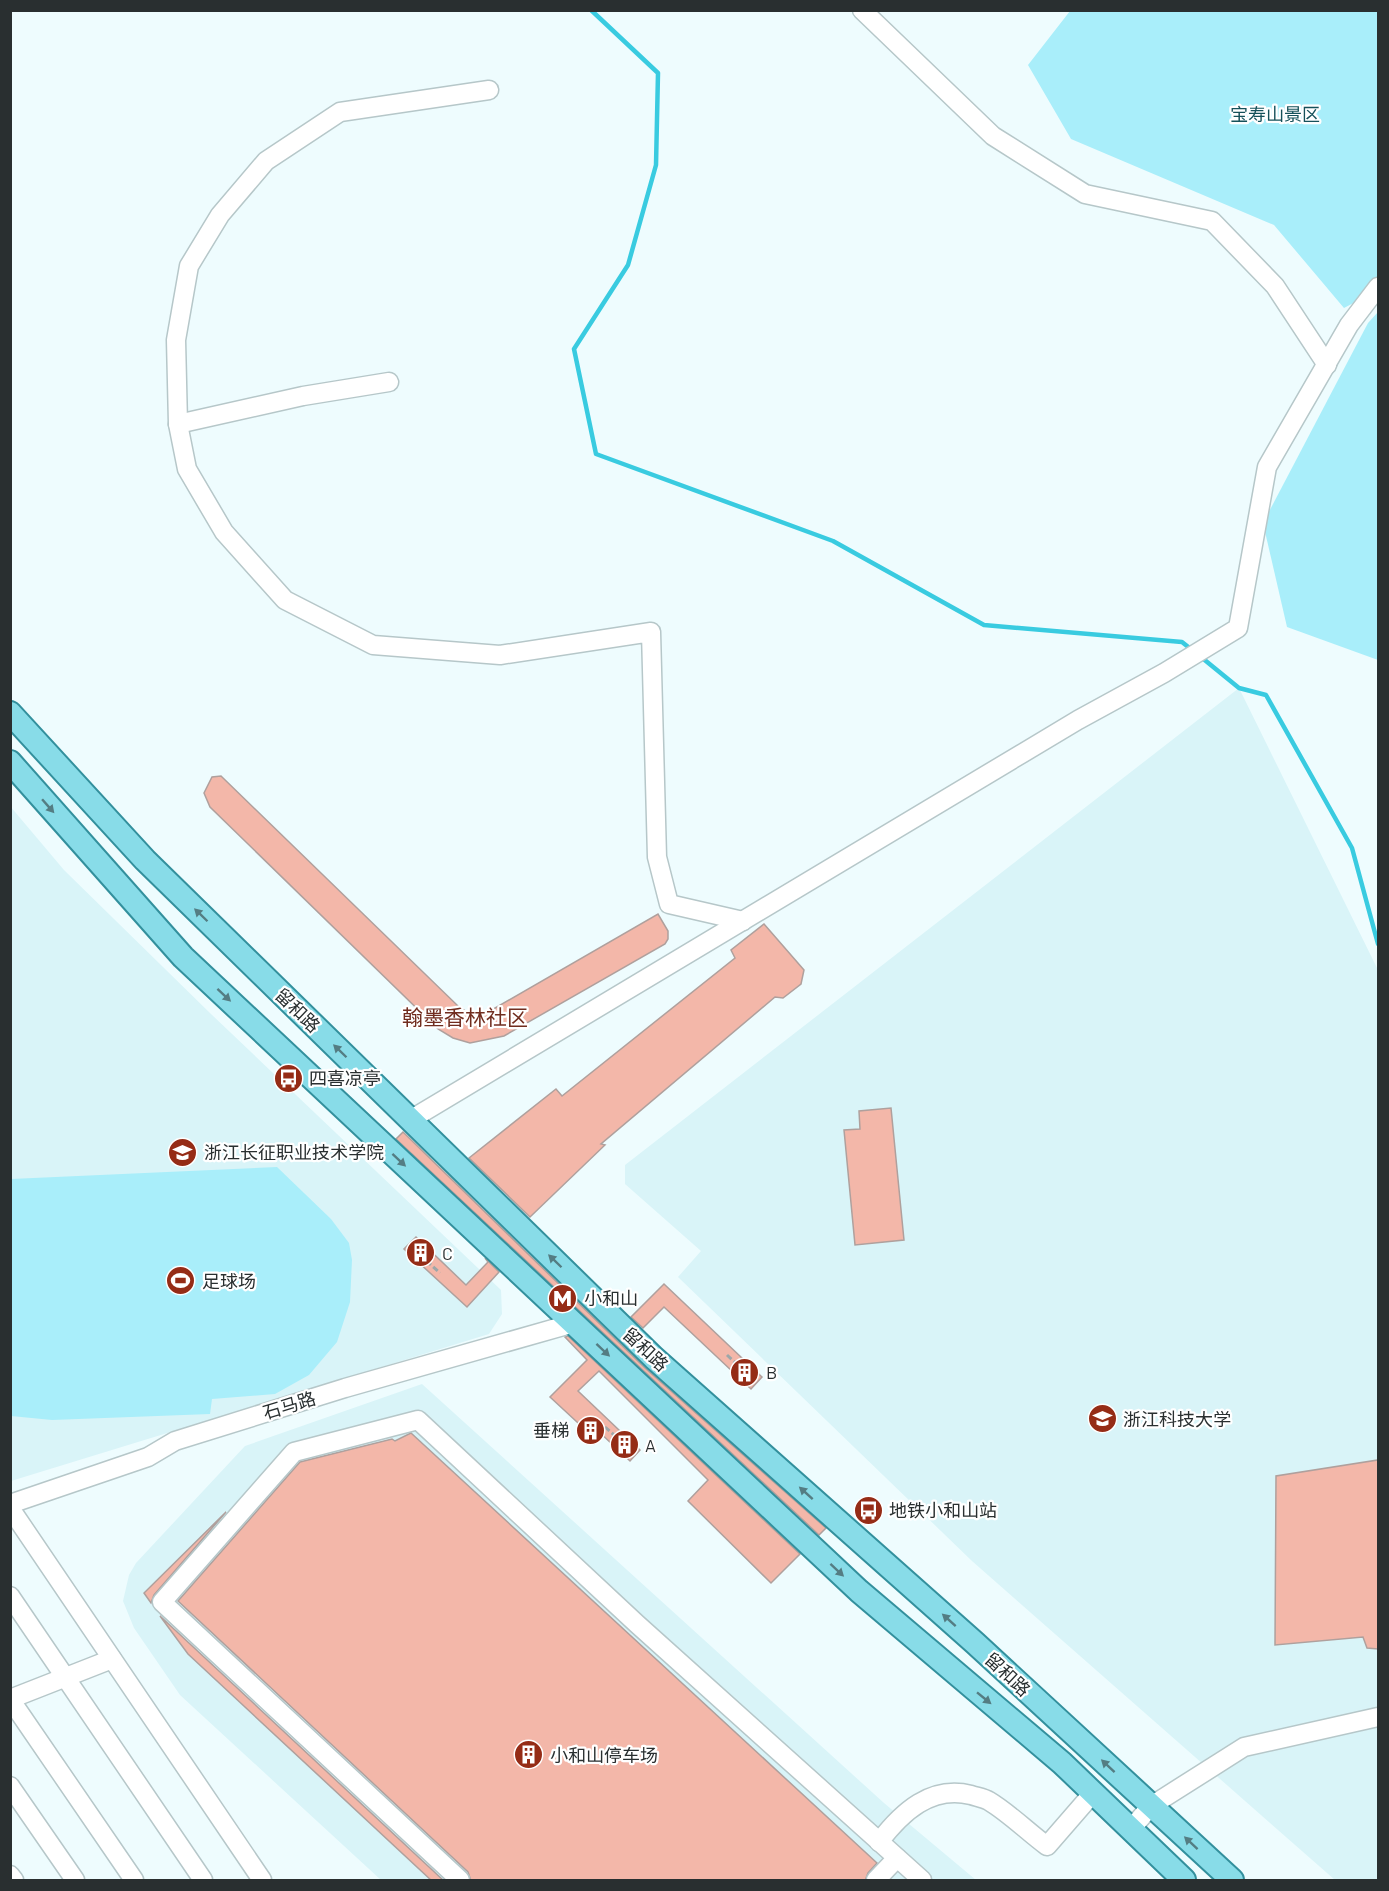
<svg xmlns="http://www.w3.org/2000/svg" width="1389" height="1891" font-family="Barlow,'Noto Sans SC',sans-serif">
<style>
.built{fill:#d9f4f8}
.green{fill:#a9eefa}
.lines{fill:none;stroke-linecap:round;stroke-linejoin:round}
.stream{stroke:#39cbe0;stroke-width:4.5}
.building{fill:#f3b7a9;stroke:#afa09d;stroke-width:1.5}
.minor-casing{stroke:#b6c7c9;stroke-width:21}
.major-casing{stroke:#33909d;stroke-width:26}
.path{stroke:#9da7a9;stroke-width:3;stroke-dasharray:6 3;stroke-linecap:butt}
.minor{stroke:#fff;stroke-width:18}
.major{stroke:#88dce8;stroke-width:22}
.oneway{fill:#547d83}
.labels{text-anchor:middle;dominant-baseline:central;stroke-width:4.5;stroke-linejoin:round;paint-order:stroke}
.park-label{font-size:18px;fill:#15515a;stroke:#fff}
.street-label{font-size:18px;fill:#292f30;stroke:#fff}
.poi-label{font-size:18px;fill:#292f30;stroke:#fff;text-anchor:start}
.quarter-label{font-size:21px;fill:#712d1f;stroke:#fff}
</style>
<rect width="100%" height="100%" fill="#eefcfe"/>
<g class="built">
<polygon points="1239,688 1378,970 1378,1880 1335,1880 972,1561 678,1277 701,1251 625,1184 625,1165"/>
<polygon points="10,806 64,870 211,1014 501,1290 502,1314 489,1334 11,1481"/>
<polygon points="422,1384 884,1803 976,1880 381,1880 180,1695 134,1628 123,1601 129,1575 136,1563 245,1446"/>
</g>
<g class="green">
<polygon points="1070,11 1378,11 1378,290 1344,308 1274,225 1071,139 1028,65"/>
<polygon points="1378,312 1378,660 1287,627 1263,523 1368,323"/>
<polygon points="277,1167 331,1219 349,1243 352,1260 350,1302 337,1342 309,1375 275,1394 212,1399 210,1414 52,1420 11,1416 11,1179"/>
</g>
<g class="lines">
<g class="stream">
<polyline points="591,10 658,73 656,165 628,265 574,349 596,454 833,541 984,625 1182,642 1192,650"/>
<polyline points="1201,657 1239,688 1266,695 1352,848 1378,944"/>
</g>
</g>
<g class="building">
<polygon points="221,776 459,1007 470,1014 490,1011 658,914 668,931 668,939 665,944 504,1036 470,1043 453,1038 438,1029 210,807 204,793 212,777"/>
<polygon points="764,924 804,970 801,984 783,998 775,997 601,1144 605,1145 530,1217 469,1158 556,1089 562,1096 735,958 731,950"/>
<polygon points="891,1108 904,1240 855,1245 844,1130 860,1129 859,1111"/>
<polygon points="403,1132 645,1368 826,1528 819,1535 396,1139"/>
<polygon points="416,1237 466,1285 488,1262 485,1258 499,1272 467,1307 404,1249"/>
<polygon points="664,1284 762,1377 751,1389 664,1307 643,1328 631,1317"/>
<polygon points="568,1336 800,1554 771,1583 688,1501 708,1480 599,1371 578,1391 640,1450 630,1461 596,1429 591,1435 550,1397 587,1360 565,1337"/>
<polygon points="411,1433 877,1863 868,1873 865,1881 471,1881 468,1872 178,1601 300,1462 392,1439 395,1441"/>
<polygon points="1378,1460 1378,1649 1367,1648 1363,1637 1275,1645 1276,1476"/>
<polygon points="226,1512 154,1595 151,1603 144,1593"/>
<polygon points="160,1616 444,1881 432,1881 188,1654"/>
</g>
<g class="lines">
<defs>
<g id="minor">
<polyline points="862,10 993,136 1085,194 1212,221 1275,286 1327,365"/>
<polyline points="489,90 340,112 266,161 220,215 189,266 176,340 178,424 187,469 224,532 285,600 373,645 500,655 651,632 657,857 669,904 743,921"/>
<polyline points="178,424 303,396 389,382"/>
<polyline points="410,1120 1078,720 1164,673 1238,628 1267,467 1349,325 1378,287"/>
<polyline points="10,1504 148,1457 175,1441 345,1388 574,1323"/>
<polyline points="10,1508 262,1880"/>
<polyline points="10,1596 203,1880"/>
<polyline points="10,1699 134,1880"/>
<polyline points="10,1699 112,1659"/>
<polyline points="10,1786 75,1880"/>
<polyline points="1131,1829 1151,1806 1244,1747 1378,1717"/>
<path d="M879 1842C902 1812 931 1785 971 1795 977 1797 984 1798 989 1801 1009 1813 1028 1832 1047 1846L1093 1793"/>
<polyline points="10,1875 14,1880"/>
<polyline points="460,1880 162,1602 294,1452 418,1420 637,1624 922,1880"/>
<polyline points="876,1880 897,1858"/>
</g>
<g id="major">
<polyline points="10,713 145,860 654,1358 975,1643 1232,1880"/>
<polyline points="10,762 183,957 859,1591 1062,1763 1184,1880"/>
</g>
</defs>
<use href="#minor" class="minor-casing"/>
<use href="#major" class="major-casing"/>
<g class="path">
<polyline points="413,1249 440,1273"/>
<polyline points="727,1355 753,1379"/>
<polyline points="605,1427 632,1451"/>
</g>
<use href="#minor" class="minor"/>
<use href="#major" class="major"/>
</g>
<defs><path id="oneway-solid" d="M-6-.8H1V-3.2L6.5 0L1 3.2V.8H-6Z" transform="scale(1.5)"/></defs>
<g class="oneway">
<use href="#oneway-solid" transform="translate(48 806) rotate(49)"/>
<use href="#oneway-solid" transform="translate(201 915) rotate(-136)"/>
<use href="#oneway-solid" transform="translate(224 995) rotate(43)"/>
<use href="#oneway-solid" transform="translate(340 1051) rotate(-136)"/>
<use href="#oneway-solid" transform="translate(399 1160) rotate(43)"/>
<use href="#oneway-solid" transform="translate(555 1261) rotate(-136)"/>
<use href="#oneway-solid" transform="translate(603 1350) rotate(43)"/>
<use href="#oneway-solid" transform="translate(806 1493) rotate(-138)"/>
<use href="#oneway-solid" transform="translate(837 1570) rotate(43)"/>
<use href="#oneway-solid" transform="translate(949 1620) rotate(-138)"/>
<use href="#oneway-solid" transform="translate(984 1698) rotate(39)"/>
<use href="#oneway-solid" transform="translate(1108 1766) rotate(-137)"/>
<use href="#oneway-solid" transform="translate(1191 1843) rotate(-137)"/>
</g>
<defs>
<symbol id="bus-disc" viewBox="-11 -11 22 22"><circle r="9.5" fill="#952c16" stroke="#fff"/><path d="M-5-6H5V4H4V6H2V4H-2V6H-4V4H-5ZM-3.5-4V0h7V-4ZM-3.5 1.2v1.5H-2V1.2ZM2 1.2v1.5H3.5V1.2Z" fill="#fff"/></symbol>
<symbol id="school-disc" viewBox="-11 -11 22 22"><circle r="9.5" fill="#952c16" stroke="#fff"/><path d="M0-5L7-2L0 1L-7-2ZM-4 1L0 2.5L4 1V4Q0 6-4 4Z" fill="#fff"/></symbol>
<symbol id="building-disc" viewBox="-11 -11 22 22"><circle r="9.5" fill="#952c16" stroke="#fff"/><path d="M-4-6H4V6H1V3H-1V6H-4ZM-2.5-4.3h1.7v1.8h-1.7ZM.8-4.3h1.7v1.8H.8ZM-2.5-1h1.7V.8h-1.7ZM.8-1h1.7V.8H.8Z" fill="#fff"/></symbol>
<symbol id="stadium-disc" viewBox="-11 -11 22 22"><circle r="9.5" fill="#952c16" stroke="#fff"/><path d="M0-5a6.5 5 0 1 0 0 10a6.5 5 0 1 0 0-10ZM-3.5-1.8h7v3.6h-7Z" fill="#fff"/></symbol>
<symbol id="metro-disc" viewBox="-11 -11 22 22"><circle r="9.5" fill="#952c16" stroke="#fff"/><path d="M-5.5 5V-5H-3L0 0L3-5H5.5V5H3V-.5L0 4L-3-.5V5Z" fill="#fff"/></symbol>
<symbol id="university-disc" viewBox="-11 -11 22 22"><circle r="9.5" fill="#952c16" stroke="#fff"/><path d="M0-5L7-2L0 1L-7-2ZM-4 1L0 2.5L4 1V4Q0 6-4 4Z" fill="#fff"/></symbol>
</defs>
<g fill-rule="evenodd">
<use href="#bus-disc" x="272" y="1062" width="33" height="33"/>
<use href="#school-disc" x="166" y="1136" width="33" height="33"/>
<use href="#building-disc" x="404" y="1236" width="33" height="33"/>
<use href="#stadium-disc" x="164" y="1264" width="33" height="33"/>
<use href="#metro-disc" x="546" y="1282" width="33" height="33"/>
<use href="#building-disc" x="728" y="1356" width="33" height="33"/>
<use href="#university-disc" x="1086" y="1402" width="33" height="33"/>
<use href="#building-disc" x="574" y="1414" width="33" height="33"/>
<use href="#building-disc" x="608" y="1428" width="33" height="33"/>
<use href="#bus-disc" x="852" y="1494" width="33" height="33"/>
<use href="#building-disc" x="512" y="1738" width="33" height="33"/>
</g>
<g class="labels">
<g class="park-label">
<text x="1275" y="114">宝寿山景区</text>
</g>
<g class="street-label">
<text transform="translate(298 1010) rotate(44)">留和路</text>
<text transform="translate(646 1349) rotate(43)">留和路</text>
<text transform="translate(289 1405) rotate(-17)">石马路</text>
<text transform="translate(1008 1674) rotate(43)">留和路</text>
</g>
<g class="poi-label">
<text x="309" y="1078">四喜凉亭</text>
<text x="204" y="1152">浙江长征职业技术学院</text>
<text x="442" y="1253">C</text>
<text x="202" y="1281">足球场</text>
<text x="584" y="1298">小和山</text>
<text x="766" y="1372">B</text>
<text x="1123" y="1419">浙江科技大学</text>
<text x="569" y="1430" text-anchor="end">垂梯</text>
<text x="645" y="1445">A</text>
<text x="889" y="1510">地铁小和山站</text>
<text x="550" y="1755">小和山停车场</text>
</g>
<g class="quarter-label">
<text x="465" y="1016">翰墨香林社区</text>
</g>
</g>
<rect width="1389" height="1891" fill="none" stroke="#292f30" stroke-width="24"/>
</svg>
